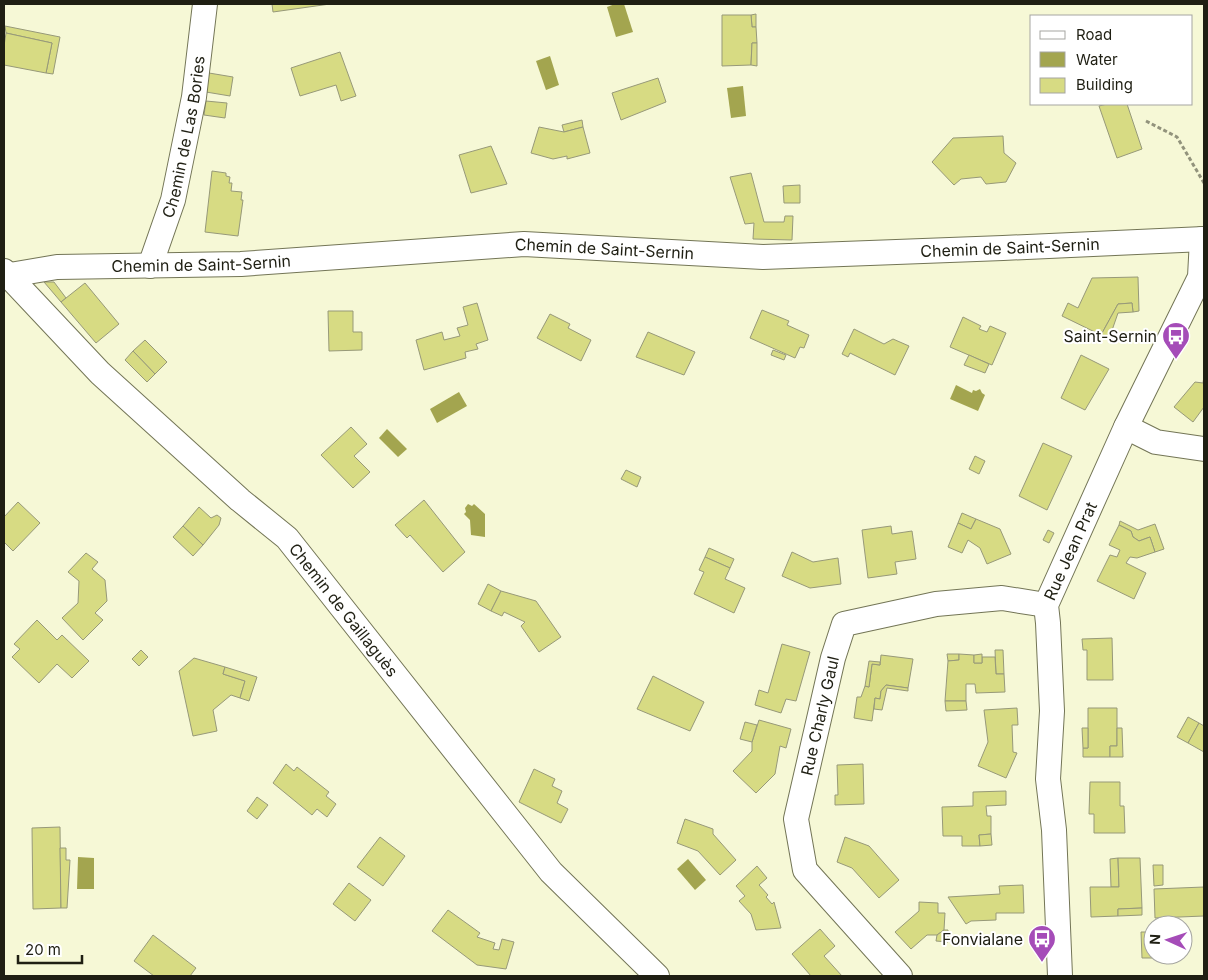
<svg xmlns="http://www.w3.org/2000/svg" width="1208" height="980" font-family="Inter,sans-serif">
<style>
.water{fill:#a3a54f}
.building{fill:#d7db83;stroke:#979979}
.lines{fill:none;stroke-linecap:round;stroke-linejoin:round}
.minor-casing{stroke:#737556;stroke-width:26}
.path{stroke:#92937c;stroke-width:3;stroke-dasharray:4 2.5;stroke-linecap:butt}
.minor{stroke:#fff;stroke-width:24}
.labels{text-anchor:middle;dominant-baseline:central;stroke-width:4;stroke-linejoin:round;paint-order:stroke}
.street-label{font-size:16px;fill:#1f1f13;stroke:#fff}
.poi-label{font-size:16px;fill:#1f1f13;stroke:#fff;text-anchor:end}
</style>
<rect width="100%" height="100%" fill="#f6f8d6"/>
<g class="water">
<polygon points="615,4 624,4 633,32 616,37 607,7"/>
<polygon points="550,56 559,85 546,90 536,61"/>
<polygon points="743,86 746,116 731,118 727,88"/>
<polygon points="956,385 972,393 973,390 976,391 980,389 982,393 985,395 978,411 950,399"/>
<polygon points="459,392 467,406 437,423 430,409"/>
<polygon points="387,429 407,449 398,457 379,438"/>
<polygon points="468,504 472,506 474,504 485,514 485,537 471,535 470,520 464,514 466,512 465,508"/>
<polygon points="78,857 94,858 94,889 77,889"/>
<polygon points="688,859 706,880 695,890 677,869"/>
</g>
<g class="building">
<polygon points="272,4 330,4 273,12"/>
<polygon points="756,14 756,27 752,27 751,15"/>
<polygon points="722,15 751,15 752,27 756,27 757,43 752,43 751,65 722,66"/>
<polygon points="5,26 60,37 53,74 46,73 52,43 6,33"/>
<polygon points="6,33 52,43 46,73 4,65 4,46"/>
<polygon points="752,43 757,43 757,66 751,65"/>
<polygon points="340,52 356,96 341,101 336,85 300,96 291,68"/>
<polygon points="209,73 233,77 230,96 206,92"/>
<polygon points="658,78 666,102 621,120 612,93"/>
<polygon points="206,101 227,103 225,118 204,115"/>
<polygon points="1107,104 1127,104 1142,149 1117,158 1099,106"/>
<polygon points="582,120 583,127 564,132 562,125"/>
<polygon points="539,127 564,132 583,127 590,153 567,159 567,156 553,159 531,153"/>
<polygon points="1003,136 1004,153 1016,163 1006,182 986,184 981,177 961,179 954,185 932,162 953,138"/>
<polygon points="491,146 507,184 471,193 459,155"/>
<polygon points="212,171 226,173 226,176 230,177 229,183 232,183 231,191 242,192 241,200 243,200 238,236 205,232"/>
<polygon points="751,173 764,222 784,222 785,216 793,216 792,240 753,239 754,223 745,224 730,177"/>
<polygon points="800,185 800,203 784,203 783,186"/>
<polygon points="1138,277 1139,311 1133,312 1132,303 1118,304 1101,335 1062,316 1068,303 1078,308 1092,278"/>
<polygon points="44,282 54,282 66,298 61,302"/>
<polygon points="85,283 119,324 96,343 61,302"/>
<polygon points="477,303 488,340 476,344 478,349 465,352 466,358 424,370 416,340 442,332 444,340 460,336 457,328 468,325 463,307"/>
<polygon points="1132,303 1133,312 1118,313 1109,339 1101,335 1118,304"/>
<polygon points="762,310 789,321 787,325 809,335 804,348 800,347 795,358 750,338"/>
<polygon points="328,311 353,311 353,332 362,332 362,350 329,351"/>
<polygon points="550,314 570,324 568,328 591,340 581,361 537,338"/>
<polygon points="963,317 981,326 979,329 987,332 990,326 1006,333 992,365 950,347"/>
<polygon points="854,329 884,344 893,339 909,346 895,375 850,353 848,357 842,354"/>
<polygon points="648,332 695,352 684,375 636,357"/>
<polygon points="145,340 167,362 155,374 133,351"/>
<polygon points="773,350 786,355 784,360 771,355"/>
<polygon points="133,351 155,374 147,382 125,360"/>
<polygon points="969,355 989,364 985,373 964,365"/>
<polygon points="1081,355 1109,369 1085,410 1061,398"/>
<polygon points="1204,376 1204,407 1193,422 1174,407 1195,382 1203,383"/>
<polygon points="351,427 367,444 354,456 370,472 353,488 321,455"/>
<polygon points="1043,443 1072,456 1047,510 1019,496"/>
<polygon points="975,456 985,461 979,474 969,469"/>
<polygon points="626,470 641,477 637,487 621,479"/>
<polygon points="424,500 465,552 443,572 410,535 407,538 395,525"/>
<polygon points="18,502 40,523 13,551 4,542 4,517"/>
<polygon points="199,507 211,518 217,515 221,518 219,525 203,545 183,526"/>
<polygon points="962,513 976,519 971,529 958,523"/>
<polygon points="976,519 1000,529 1011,554 987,564 980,548 968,540 962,553 948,547 958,523 971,529"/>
<polygon points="1120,521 1138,530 1155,524 1164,549 1155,552 1150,537 1139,541 1133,537 1131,531 1119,525"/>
<polygon points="1119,525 1131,531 1133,537 1139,541 1150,537 1155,552 1137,558 1130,557 1126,563 1146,573 1134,599 1097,581 1110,555 1117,557 1120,550 1109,545"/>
<polygon points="183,526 203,545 193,556 173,537"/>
<polygon points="891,526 892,534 912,531 916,559 895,562 897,574 868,578 862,530"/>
<polygon points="1048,530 1054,533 1049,543 1043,540"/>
<polygon points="709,548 734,559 730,568 705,557"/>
<polygon points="792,552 813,562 838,558 841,584 810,588 782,576"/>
<polygon points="86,553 98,562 92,569 105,580 107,601 95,613 103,620 83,640 62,618 78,603 79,581 68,572"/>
<polygon points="705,557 730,568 725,579 745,588 734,613 694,594 704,572 699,570"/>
<polygon points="488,584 501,591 491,611 478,604"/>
<polygon points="501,591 536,601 561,637 539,652 521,626 525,622 504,612 502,616 491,611"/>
<polygon points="37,620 57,640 62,635 89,661 72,678 57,664 39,683 12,657 20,649 14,644"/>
<polygon points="1112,638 1113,680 1087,680 1087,650 1083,650 1082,639"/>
<polygon points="782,644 810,652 796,701 786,699 781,713 755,705 759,690 768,693"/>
<polygon points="141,650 148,657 139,666 132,659"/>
<polygon points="995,650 1003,650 1004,674 996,674"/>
<polygon points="947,654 959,654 959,660 948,661"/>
<polygon points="959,654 974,655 974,663 982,663 982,657 995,657 996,674 1004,674 1005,692 976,693 975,684 966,684 966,701 945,701 948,661 959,660"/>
<polygon points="982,654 982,663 974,663 974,655"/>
<polygon points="881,655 913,659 908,688 886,685 881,691 880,699 875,698 872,721 854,718 857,697 861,697 865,686 869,687 872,664 880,665"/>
<polygon points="194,658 225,667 223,674 245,681 240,698 231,695 213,710 217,731 193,736 179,671"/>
<polygon points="869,661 880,662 880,665 872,664 869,687 865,686"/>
<polygon points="225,667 257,677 249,701 240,698 245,681 223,674"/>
<polygon points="653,676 704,702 690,731 637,709"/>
<polygon points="886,685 908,688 908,691 887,688 882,710 874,709 875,698 880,699 881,691"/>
<polygon points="945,701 966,701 967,710 946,711"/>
<polygon points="1017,708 1018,725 1012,725 1013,752 1017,753 1006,778 978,766 988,742 984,710"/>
<polygon points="1088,708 1117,708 1117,746 1110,746 1110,757 1083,757 1083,748 1088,748"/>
<polygon points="1188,717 1199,723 1188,743 1177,737"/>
<polygon points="759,720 791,729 786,748 780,746 775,774 756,793 733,771 752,751 752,742"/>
<polygon points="745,722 757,725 752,742 740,739"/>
<polygon points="1199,723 1204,726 1204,752 1188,743"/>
<polygon points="1082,728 1088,728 1088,748 1083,748"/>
<polygon points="1117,728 1122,728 1123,757 1110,757 1110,746 1117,746"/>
<polygon points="286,764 294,771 297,767 329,792 326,796 336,804 327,817 317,809 312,815 273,783"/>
<polygon points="863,764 864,804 835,805 835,795 838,795 837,765"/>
<polygon points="534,769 555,779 552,786 562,791 557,803 568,809 561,823 519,802"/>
<polygon points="1090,782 1120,782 1120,806 1124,806 1125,833 1094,833 1094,814 1089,814"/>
<polygon points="1006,791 1006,805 986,806 987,816 991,816 991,834 979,835 980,846 962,846 962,836 943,836 942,807 973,806 973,792"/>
<polygon points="257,797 268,805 257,819 247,811"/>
<polygon points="685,819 713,829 713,834 736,860 720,875 698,851 677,843"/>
<polygon points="60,827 61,908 33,909 32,828"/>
<polygon points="991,834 992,845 980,846 979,835"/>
<polygon points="380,837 405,856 383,886 357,867"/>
<polygon points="845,837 869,846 899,880 879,898 852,868 837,862"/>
<polygon points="60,848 66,848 66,860 70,860 67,908 61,908"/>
<polygon points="1118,858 1119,887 1111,887 1110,859"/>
<polygon points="1118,858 1140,858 1142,908 1118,909 1118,916 1091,917 1090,887 1119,887"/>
<polygon points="1153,865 1163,865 1163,885 1154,886"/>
<polygon points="757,866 767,878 759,885 768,895 766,897 772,904 774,902 781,928 756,930 751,914 739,901 745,896 736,886"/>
<polygon points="349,883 371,900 355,921 333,904"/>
<polygon points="1023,885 1024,913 996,913 996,920 971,921 966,924 948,897 1000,894 999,886"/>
<polygon points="1204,887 1204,916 1155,918 1154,889"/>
<polygon points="919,902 938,903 938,913 945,913 944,930 937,935 927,935 911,949 895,932 919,911"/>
<polygon points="1142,908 1142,915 1118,916 1118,909"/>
<polygon points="448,910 480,933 477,937 495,943 493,949 499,950 502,939 514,942 506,969 477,965 432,931"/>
<polygon points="820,929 835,946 824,956 842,976 811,976 792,954"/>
<polygon points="944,930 948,930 948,942 936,941 937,935"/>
<polygon points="1141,932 1153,932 1153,955 1157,955 1157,958 1142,958"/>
<polygon points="153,935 196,968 190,976 154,976 134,961"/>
</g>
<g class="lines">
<defs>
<g id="minor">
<path id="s1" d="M150 266 173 200 194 97 205 4"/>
<path id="s2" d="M4 271 100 373 240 500 287 538 551 872 657 976"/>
<path id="s3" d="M4 276 57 267 241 264 524 244 763 257 1003 248 1204 239"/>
<polyline points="1126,427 1156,442 1204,449"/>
<path id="s4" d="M900 976 805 870 796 819 833 658 844 624 936 604 1002 598 1046 605"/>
<path id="s5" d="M1060 976 1054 830 1048 779 1052 711 1048 623 1046 605 1126 427 1200 277 1202 239"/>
</g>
</defs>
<use href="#minor" class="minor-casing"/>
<polyline class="path" points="1146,121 1177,137 1204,183"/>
<use href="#minor" class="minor"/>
</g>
<defs>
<symbol id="bus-pin" viewBox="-11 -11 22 30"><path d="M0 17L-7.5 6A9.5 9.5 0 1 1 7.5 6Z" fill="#a54cb8" stroke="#fff"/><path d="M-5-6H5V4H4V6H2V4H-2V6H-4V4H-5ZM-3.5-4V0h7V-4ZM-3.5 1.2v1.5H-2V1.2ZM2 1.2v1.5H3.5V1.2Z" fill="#fff"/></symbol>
</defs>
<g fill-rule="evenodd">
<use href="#bus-pin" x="1160" y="320" width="32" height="43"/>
<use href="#bus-pin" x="1026" y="923" width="32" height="43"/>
</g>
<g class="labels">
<g class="street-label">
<text stroke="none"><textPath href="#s1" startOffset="134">Chemin de Las Bories</textPath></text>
<text stroke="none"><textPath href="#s3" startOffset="1008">Chemin de Saint-Sernin</textPath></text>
<text stroke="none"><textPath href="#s3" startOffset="602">Chemin de Saint-Sernin</textPath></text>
<text stroke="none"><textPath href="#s3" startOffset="198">Chemin de Saint-Sernin</textPath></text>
<text stroke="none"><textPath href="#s5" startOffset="431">Rue Jean Prat</textPath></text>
<text stroke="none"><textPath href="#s2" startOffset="481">Chemin de Gaillaguès</textPath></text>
<text stroke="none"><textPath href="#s4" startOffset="300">Rue Charly Gaul</textPath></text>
</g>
<g class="poi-label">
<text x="1157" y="336">Saint-Sernin</text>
<text x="1023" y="939">Fonvialane</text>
</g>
</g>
<rect width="1208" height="980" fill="none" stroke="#1f1f13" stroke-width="10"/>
<rect x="1030" y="15" width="162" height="90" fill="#ffffff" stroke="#a5a5a1"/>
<rect x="1040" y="31" width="25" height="8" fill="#ffffff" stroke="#a5a5a1"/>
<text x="1076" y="40" font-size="15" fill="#1f1f13">Road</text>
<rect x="1040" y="52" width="25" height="15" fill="#a3a54f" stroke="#a5a5a1"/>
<text x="1076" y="65" font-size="15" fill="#1f1f13">Water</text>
<rect x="1040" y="78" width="25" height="15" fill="#d7db83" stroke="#a5a5a1"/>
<text x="1076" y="90" font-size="15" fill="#1f1f13">Building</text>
<g transform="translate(1168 940) rotate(273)"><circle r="24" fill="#ffffff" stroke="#a5a5a1"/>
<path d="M0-4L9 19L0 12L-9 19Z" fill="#a54cb8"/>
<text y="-8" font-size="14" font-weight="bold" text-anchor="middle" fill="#1f1f13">N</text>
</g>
<path d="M18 955v8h64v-8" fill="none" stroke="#1f1f13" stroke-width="2.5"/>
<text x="25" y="955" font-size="15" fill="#1f1f13" stroke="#ffffff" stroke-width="4" paint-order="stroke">20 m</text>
</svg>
